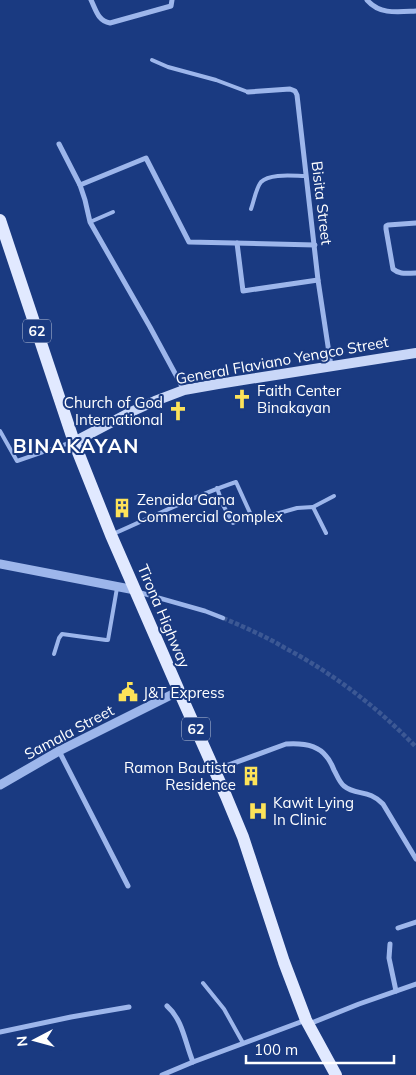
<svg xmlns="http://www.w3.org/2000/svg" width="416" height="1075" font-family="Mulish,sans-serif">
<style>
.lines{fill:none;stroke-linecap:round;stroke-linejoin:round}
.pedestrian-tunnel{stroke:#3c5894;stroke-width:4.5;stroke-dasharray:4.5 2;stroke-linecap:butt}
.service{stroke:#9db6eb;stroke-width:4}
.pedestrian{stroke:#9db6eb;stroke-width:4.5}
.minor{stroke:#9db6eb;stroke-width:5}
.tertiary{stroke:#9db6eb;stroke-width:9}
.secondary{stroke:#c9d7f8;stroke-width:10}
.primary{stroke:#e1e9ff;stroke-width:12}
.labels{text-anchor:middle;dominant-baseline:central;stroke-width:4;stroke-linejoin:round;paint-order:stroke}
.shield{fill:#1a3a81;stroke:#bac4d9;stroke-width:1}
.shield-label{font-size:14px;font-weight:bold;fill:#fff}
.street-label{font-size:15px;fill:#fff;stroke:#1a3a81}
.poi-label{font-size:15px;fill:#fff;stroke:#1a3a81;text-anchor:start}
.district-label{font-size:20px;font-weight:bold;letter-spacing:1px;fill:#fff;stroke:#1a3a81}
</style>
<rect width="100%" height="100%" fill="#1a3a81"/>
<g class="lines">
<path class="pedestrian-tunnel" d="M223 618C244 627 265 636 285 648 334 674 377 707 416 747"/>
<g class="service">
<polyline points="152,60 168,67 216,80 248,92"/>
<path d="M251 209C254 201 256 188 261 182 270 173 294 176 305 176"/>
<polyline points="90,222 113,212"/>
<polyline points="0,431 17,461 72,442"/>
<polyline points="313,507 334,496"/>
<polyline points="251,515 265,517 297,508 313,507 326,533"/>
<path d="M113 534C154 516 194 496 236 482L251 515 233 523 223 505 217 488"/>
<polyline points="54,654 59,638 62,634 106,640 108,640 117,588"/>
<polyline points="203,983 224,1009 243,1043"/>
</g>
<polyline class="pedestrian" points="138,592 205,611 223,618"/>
<g class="minor">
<path d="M91 0C96 10 98 21 110 23L171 6 172 0"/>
<path d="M367 0C380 15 398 12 416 11"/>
<polyline points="248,92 290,89 295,91 297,95 318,280 331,366"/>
<polyline points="59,144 80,185 85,200 90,222 150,327 184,390"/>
<polyline points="80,185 146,158 189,242 315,245"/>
<path d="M416 223 388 225 386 226V229L393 269C400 275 407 273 416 273"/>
<polyline points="237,243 243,291 318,280"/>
<polyline points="59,751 128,886"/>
<path d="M215 770 286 744C300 743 317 744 326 756 330 760 332 765 334 770 337 775 339 782 344 786 356 796 369 789 383 804L416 859"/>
<polyline points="398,928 416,922"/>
<polyline points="390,944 389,958 396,991"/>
<path d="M167 1006C183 1020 185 1043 193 1062"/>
<polyline points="309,1024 359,1004 416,984"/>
<polyline points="0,1032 71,1017 129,1007"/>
<polyline points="162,1075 193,1062 306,1020"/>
</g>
<g class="tertiary">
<polyline points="0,564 135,590"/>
<polyline points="0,785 59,751 179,691"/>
</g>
<polyline class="secondary" points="74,442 133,411 155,401 184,390 218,384 416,353"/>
<polyline class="primary" points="0,220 74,442 111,535 135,590 179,691 226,796 243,837 284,962 306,1020 336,1075"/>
</g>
<defs>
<symbol id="church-bare" viewBox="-9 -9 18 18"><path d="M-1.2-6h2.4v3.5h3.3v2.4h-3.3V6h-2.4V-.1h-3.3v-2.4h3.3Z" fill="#fde359" stroke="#1a3a81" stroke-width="2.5" paint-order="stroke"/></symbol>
<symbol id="building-bare" viewBox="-9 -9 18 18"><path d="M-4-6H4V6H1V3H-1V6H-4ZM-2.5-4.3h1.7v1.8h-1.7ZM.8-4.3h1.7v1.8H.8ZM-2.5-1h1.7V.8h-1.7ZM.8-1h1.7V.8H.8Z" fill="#fde359" stroke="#1a3a81" stroke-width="2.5" paint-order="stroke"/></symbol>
<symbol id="civic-bare" viewBox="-9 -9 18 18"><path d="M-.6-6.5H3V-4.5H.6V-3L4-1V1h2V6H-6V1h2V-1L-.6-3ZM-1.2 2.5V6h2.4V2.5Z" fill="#fde359" stroke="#1a3a81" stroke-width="2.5" paint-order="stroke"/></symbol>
<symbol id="hospital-bare" viewBox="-9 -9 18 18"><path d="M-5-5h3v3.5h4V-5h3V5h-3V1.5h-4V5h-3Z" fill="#fde359" stroke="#1a3a81" stroke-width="2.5" paint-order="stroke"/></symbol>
</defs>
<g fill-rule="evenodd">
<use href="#church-bare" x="228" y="385" width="28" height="28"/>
<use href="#church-bare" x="164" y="397" width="28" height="28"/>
<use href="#building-bare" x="108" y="494" width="28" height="28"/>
<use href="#civic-bare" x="114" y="678" width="28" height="28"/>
<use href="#building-bare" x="237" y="762" width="28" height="28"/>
<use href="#hospital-bare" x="244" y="797" width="28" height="28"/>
</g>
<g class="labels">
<g class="shield">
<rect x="23" y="319.5" width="28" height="23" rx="4"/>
<rect x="182" y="717.5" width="28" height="23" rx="4"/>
</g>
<g class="shield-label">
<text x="37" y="331">62</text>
<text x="196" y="729">62</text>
</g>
<g class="street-label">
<text transform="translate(322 203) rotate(83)">Bisita Street</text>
<text transform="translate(282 360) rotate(-10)">General Flaviano Yengco Street</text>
<text transform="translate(164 616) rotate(67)">Tirona Highway</text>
<text transform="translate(69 732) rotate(-28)">Samala Street</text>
</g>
<g class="poi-label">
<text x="257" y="390">Faith Center<tspan x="257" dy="17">Binakayan</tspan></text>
<text x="163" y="402" text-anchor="end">Church of God<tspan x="163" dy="17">International</tspan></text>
<text x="137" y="499">Zenaida Gana<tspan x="137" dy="17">Commercial Complex</tspan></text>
<text x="143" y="692">J&amp;T Express</text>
<text x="236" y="767" text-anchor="end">Ramon Bautista<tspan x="236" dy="17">Residence</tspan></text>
<text x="273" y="802">Kawit Lying<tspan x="273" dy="17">In Clinic</tspan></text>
</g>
<g class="district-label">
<text x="76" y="445">BINAKAYAN</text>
</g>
</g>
<g transform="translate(35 1040) rotate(264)" stroke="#1a3a81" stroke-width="4" paint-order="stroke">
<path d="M0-4L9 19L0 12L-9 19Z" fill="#ffffff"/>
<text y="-8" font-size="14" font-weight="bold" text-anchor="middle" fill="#ffffff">N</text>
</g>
<path d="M246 1055v8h148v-8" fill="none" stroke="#ffffff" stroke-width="2.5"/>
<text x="254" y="1055" font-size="15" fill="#ffffff" stroke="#1a3a81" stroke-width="4" paint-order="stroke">100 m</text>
</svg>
